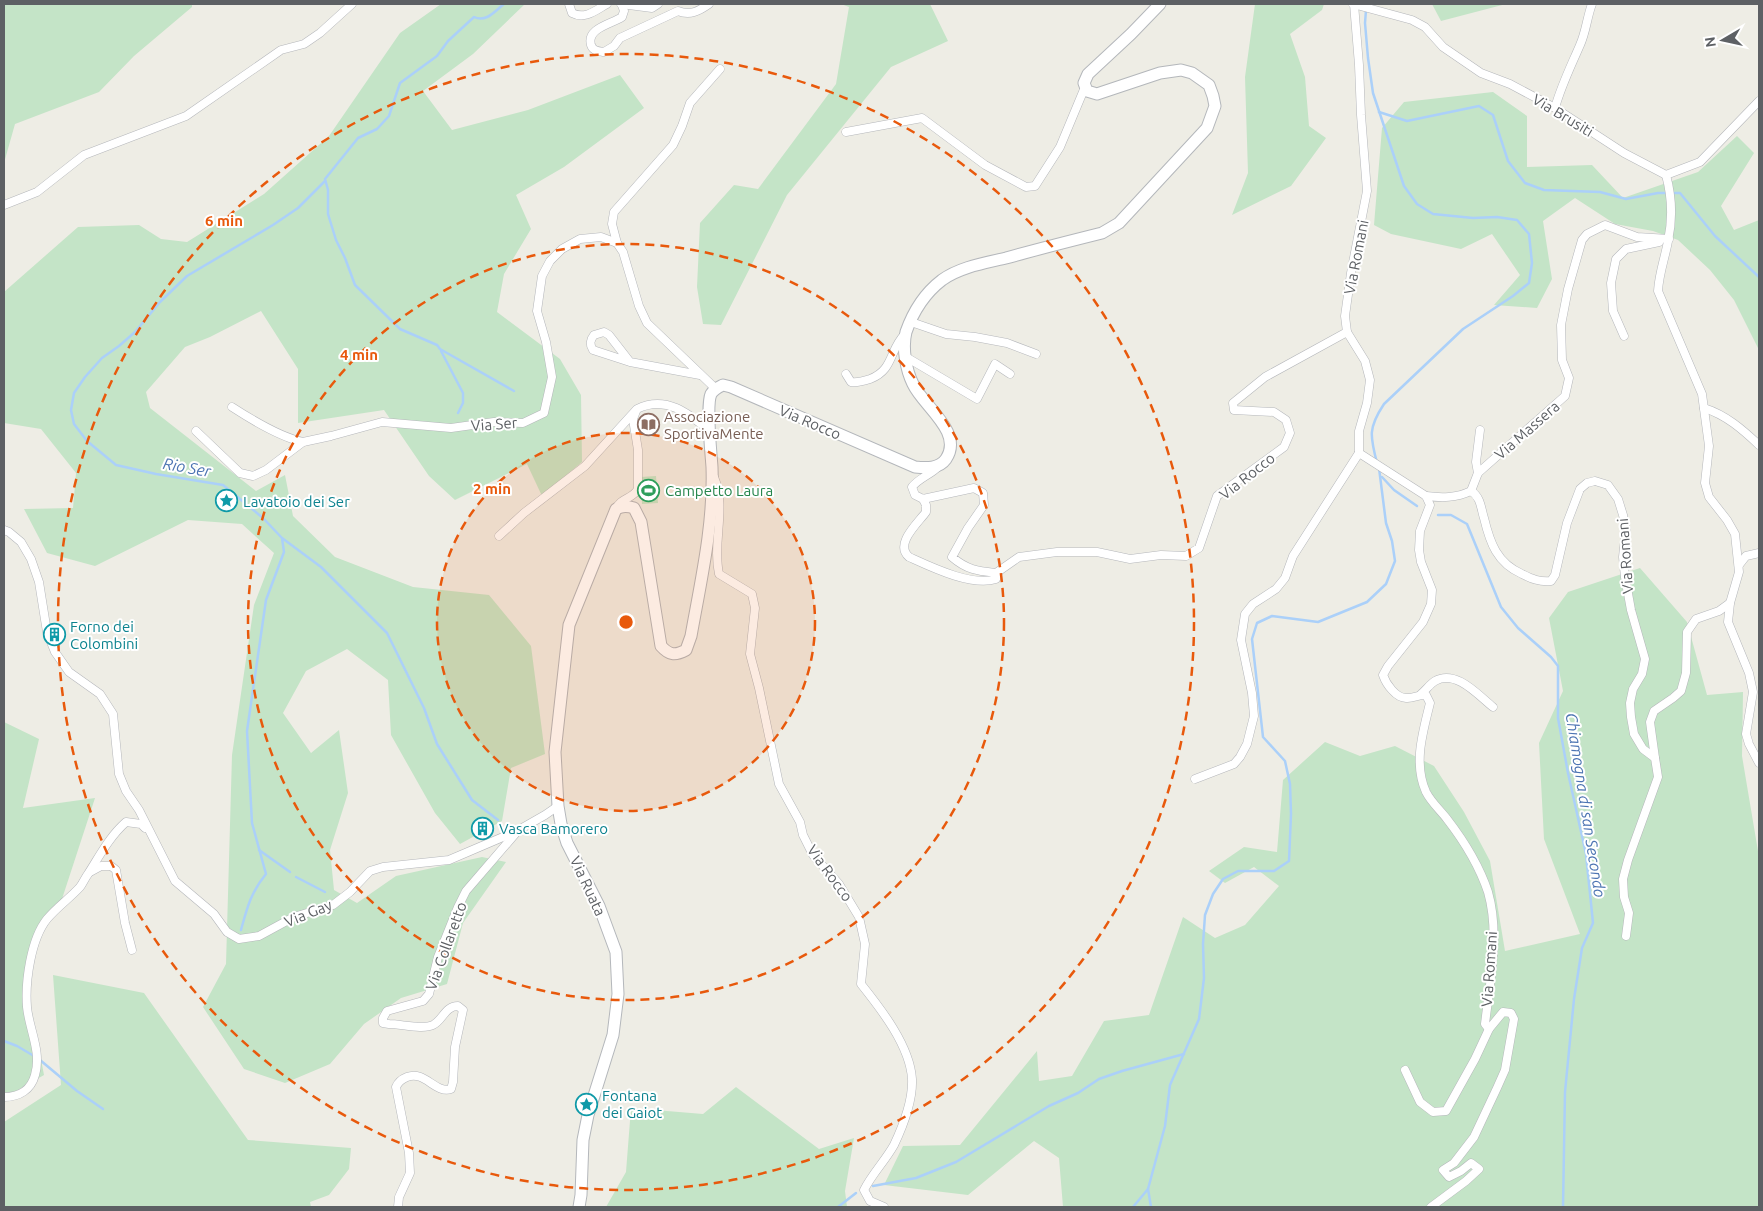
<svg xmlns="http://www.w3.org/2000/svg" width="1763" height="1211" font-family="Ubuntu,sans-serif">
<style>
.green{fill:#c4e4c7}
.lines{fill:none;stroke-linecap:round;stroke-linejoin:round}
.stream{stroke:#abd0f9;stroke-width:2.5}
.street-casing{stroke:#b5b7bb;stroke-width:9}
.secondary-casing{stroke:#b4b7bb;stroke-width:13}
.street{stroke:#fff;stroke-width:8}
.secondary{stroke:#fff;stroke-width:11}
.ring{fill:none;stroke:#e8590c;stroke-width:2.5;stroke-dasharray:9 6}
.labels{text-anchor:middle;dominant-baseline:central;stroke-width:4;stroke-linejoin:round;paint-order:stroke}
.street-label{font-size:15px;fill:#5d6064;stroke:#fff}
.education-label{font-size:15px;fill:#785e54;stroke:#fff;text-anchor:start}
.leisure-label{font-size:15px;fill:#27864d;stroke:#fff;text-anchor:start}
.culture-label{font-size:15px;fill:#0d838f;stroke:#fff;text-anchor:start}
.water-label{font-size:16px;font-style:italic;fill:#4c74b2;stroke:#fff}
.centre{fill:#e8590c;stroke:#fff;stroke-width:2.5}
.ring-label{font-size:15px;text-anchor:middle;font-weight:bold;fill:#e8590c;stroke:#fff;stroke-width:4;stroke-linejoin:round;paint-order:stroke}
</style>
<rect width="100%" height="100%" fill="#eeede5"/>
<g class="green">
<polygon points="4,4 192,4 192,7 134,56 99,92 15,124 4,163"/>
<polygon points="441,4 525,4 473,54 423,91 452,130 528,110 620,75 644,108 564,167 516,195 531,229 504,274 497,312 560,359 581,395 582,462 542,496 527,464 455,500 429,476 384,410 298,423 298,369 261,311 210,337 185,347 146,392 150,408 256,491 285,475 293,516 335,557 413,587 489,595 531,646 545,754 511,768 502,821 460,844 435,813 391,735 388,680 347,649 306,671 283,713 311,753 339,730 348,793 330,850 334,890 357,903 396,876 482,857 506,862 463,923 447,984 401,998 364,1024 330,1064 285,1083 244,1069 203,1007 226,964 232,755 254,605 274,553 242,524 188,520 95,566 47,553 24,509 73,508 76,473 41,429 4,423 4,292 78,227 139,225 161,239 187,242 264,194 329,136 400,33"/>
<polygon points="841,4 930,4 948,41 891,67 787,195 721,325 703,324 697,287 700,223 734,185 758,189 836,84 849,7"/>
<polygon points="1255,4 1324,4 1322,10 1290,34 1305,77 1309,126 1326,138 1291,186 1232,215 1248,173 1245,77"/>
<polygon points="1432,4 1506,4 1441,21"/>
<polygon points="1493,92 1527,116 1527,167 1592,165 1623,198 1698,172 1737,136 1754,153 1721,206 1734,230 1759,220 1759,350 1734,300 1710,270 1678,240 1653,231 1615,224 1575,198 1543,221 1552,279 1537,308 1494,305 1520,275 1492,234 1461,249 1391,234 1374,225 1382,128 1404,102"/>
<polygon points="656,476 658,503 642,504 641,477"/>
<polygon points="1640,568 1687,622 1707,695 1743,692 1742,756 1759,857 1759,1207 1063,1207 1059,1158 1034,1141 968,1195 884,1185 903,1146 960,1145 1037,1051 1039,1081 1072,1076 1104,1021 1149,1015 1183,917 1215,938 1245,925 1279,886 1254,867 1225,883 1209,871 1244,847 1277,852 1283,780 1325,742 1360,756 1395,746 1434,766 1464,812 1490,861 1505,951 1580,934 1544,839 1539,743 1563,691 1549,618 1568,592"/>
<polygon points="4,722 39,739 23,808 95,798 61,902 40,934 26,982 44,1075 4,1098"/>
<polygon points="53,975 144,993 248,1140 351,1148 349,1169 329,1195 310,1202 311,1207 4,1207 4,1122 61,1085"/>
<polygon points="736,1087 819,1149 854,1138 845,1191 847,1207 606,1207 626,1172 631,1108 703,1114"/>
</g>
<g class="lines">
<g class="stream">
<path d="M504 4C495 11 486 23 474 17L448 41 437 56 400 83 389 116 377 129 358 138 325 179 328 190V214L336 240 345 258 355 285 400 329 437 345 440 349 514 391"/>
<path d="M1366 10 1365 23 1368 58 1373 93 1404 186 1417 204 1433 214 1473 218 1497 217 1517 220 1529 234 1532 263 1529 283 1513 296 1463 329 1384 404C1368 428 1370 436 1377 463"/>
<polyline points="1379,112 1407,121 1479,106 1493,115 1508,161 1525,183 1544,190 1600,192 1626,199 1658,193 1680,193 1715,236 1759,277"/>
<polyline points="441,351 463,393 463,403 458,413"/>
<polyline points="1382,477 1394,490 1417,506"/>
<polyline points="1438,515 1451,515 1467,524 1501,607 1518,628 1551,657 1558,666 1558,718 1568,773 1586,854 1593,923 1582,948 1574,999 1565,1092 1563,1207"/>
<polyline points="282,538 321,567 387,633 424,708 437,744 472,800 498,820"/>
<polyline points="259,850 290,872"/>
<polyline points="296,877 325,892"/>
<path d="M241 930C247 908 251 892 266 874L252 823 247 731 266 600 284 552 282 538 263 518 223 485 156 474 116 465 87 441 74 424 71 410 74 393 85 377 102 358 119 346 135 332 160 302 187 276 273 225 298 208 325 181"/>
<polyline points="4,1041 17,1046 34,1056"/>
<polyline points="40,1060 77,1091 103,1109"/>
<polyline points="873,1186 916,1178 956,1162 1049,1106 1078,1093 1099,1079 1122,1071 1184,1054"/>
<polyline points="838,1207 856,1193"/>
<polyline points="1133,1207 1148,1189"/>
<polyline points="1151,1207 1148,1189 1165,1126 1170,1085 1199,1019 1204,978 1203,944 1205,915 1213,894 1223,879 1238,871 1274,871 1289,861 1291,814 1290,784 1285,761 1263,737 1252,639 1257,623 1272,616 1318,622 1367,602 1386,584 1395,561 1392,541 1386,523 1379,468"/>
</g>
<defs>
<g id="street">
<path d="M569 4 572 13C585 20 596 10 607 4"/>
<polyline points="621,4 652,8 658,4"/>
<polyline points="1353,4 1412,20 1425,27 1443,47 1481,73 1510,84 1555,108 1624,153 1666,175 1700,162 1759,101"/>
<path d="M1354 4 1359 65 1361 115 1367 191 1351 273 1345 316 1347 332 1365 361 1370 380 1367 403 1359 431V453L1426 496 1430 505 1420 531 1419 550 1421 562 1432 590 1431 604 1423 622 1388 666 1383 675C1386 684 1396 698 1406 698 1413 699 1419 694 1426 695L1430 703C1423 732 1413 763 1426 792 1431 802 1440 810 1447 819 1464 841 1479 865 1488 892 1500 934 1490 981 1485 1024L1489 1029 1503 1012 1511 1013 1514 1019 1505 1070 1497 1088 1474 1137 1454 1163 1443 1170 1449 1177 1461 1171 1471 1163 1479 1169 1466 1181 1431 1207"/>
<path d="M622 5 624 11 622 17C612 24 586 28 591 45 593 51 598 51 604 52L614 46 620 38 678 11C690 16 699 11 709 4"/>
<path d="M1555 108C1561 86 1571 66 1580 45 1586 32 1587 17 1592 4"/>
<polyline points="846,132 922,118 985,165 1026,187 1035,186 1060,147 1085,87"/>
<path d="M1666 175C1672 197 1673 218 1668 241 1665 258 1659 273 1658 291L1702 394 1709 446 1705 483 1709 497 1727 520 1735 534 1739 572 1730 603 1728 622 1749 673 1753 692 1746 734 1749 744 1759 763"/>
<polyline points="4,205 37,192 84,155 186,116 281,50 304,44 320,33 352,4"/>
<polyline points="617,243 612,224 614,212 673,145 682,126 690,103 720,69"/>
<polyline points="911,322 946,334 975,337 1007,343 1036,354"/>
<polyline points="1624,336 1613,311 1611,283 1616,259 1626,249 1659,242"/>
<polyline points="906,357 977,399 995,364 1010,374"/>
<path d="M630 362 593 350C589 344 590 340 594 335L604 332 609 335 630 362 700 375"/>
<path d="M846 374 851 382C857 383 864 381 870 379 894 370 889 350 905 334"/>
<path d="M232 407C252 420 280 437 303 442"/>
<path d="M1704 408C1726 415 1742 429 1759 445"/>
<polyline points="196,431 240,473 253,476 266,470 303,442 331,436 382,422 451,428 494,422 523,423 544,413 552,377 546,342 537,311 542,276 550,261 562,249 580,239 601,237 617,243 623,252 639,306 647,323 716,389"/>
<path d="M938 467C930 475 919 478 912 487L915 495 923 499 974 488 983 493 984 505 968 528 952 557C967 570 978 571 996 573L1019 557 1057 552H1097L1130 559 1161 555 1186 556 1199 548 1217 496 1284 447 1290 433 1286 420 1274 412 1234 410 1233 403 1265 377 1347 332"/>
<polyline points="1478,473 1565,396 1569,378 1562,360 1561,325 1568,289 1582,240 1587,234 1605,225 1637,237 1669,239"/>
<path d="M714 477C727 508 712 542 719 574L752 594 755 608 750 654 759 688 779 784 800 822 803 835 813 855 839 884 859 917 865 944 861 984C881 1009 910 1046 912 1079 913 1101 903 1126 894 1145 885 1161 872 1174 864 1190L870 1201 884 1207"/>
<path d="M1471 491C1481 497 1481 509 1484 518 1490 543 1497 563 1522 574 1532 579 1539 582 1551 581L1555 575 1567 523 1580 489 1587 483 1595 481 1608 485 1618 499 1623 515 1626 529 1623 557 1625 577 1631 610 1645 659 1642 674 1633 689 1630 703 1631 717 1634 734 1643 749 1655 758 1658 777 1628 860 1623 879 1624 897 1629 913 1626 936"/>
<path d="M1426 496C1442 498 1456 498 1471 491L1478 473 1476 462 1480 430"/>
<path d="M923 499 926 505V512C918 523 894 544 909 557 931 567 972 587 996 579L998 573"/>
<path d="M616 509C620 498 633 499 638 489V450L633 419 636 411"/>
<polyline points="4,530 9,532 21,542 31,559 39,582 47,632 55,652 69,672 100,694 113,714 119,774 126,791 139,810 175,881 214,914 227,932 239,939 259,936 294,917 333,905 350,892 370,871 383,867 449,860 517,831 545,815 558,806"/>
<path d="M499 536 524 513 585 466 637 409C666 395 688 413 710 431"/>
<polyline points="1739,565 1746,556 1759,553"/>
<path d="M1421 694C1426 690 1430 684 1435 681 1456 669 1478 695 1493 707"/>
<polyline points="1655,758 1650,722 1654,711 1673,698 1681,691 1686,673 1687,632 1696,619 1719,611 1730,603"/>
<polyline points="1195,779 1234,764 1240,757 1247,744 1254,716 1252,693 1241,640 1245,614 1253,604 1276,589 1285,578 1293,556 1359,453"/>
<polyline points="90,872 101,866 111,866 116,870 125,923 132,950"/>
<polyline points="1405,1070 1420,1102 1433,1112 1446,1111 1475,1059 1489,1029"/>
<path d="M4 1097C19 1097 31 1090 35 1075 42 1052 29 1029 27 1007 25 981 31 939 47 919 57 907 70 898 80 887 83 883 85 878 88 874 100 855 110 836 126 822L141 824 145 828"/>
<path d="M398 1207 399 1197 410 1173 409 1153 396 1087C398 1082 402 1079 407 1077 425 1070 435 1094 451 1089L453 1082 455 1047 463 1010 458 1006C445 1006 443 1020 433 1025 423 1030 401 1024 389 1024L383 1023V1018L387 1011 423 1001 429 994 438 957 458 907 466 891 516 833"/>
</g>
<path id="secondary" d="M579 1207 581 1195 583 1140 588 1115 613 1035 618 994 616 952 599 906 567 843 561 824 558 806 555 752 569 625 616 509C623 506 627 506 634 508L641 522 661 646C669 655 675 656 686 650L691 636C701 580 714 524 712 467 711 453 706 405 711 394 714 389 719 387 723 385L731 387 915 467C926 468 939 469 946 459 964 432 923 406 913 384 906 370 902 348 906 332 913 312 925 293 942 280 960 267 985 263 1006 258 1038 249 1070 241 1102 233L1119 223 1207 128 1215 106 1213 96 1209 85 1192 73 1181 70 1160 73 1097 94 1087 91 1084 83 1088 74 1131 34 1160 4"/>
</defs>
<use href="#street" class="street-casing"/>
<use href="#secondary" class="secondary-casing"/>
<use href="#street" class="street"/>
<use href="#secondary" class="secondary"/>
</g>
<circle cx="626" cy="622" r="189" fill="#e8590c" fill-opacity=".12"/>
<g class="ring">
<circle cx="626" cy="622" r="189"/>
<circle cx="626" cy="622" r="378"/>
<circle cx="626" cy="622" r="568"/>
</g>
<defs>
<symbol id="library-ring" viewBox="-11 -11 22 22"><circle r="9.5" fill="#fff" stroke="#8d6e63" stroke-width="1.5"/><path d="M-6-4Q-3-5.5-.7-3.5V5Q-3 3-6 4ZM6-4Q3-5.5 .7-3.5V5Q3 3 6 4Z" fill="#8d6e63"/></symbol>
<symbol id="stadium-ring" viewBox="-11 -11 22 22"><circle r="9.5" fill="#fff" stroke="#2e9e5b" stroke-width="1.5"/><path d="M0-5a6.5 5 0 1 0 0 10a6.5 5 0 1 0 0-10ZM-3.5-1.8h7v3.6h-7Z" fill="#2e9e5b"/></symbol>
<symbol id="sight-ring" viewBox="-11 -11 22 22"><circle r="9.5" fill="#fff" stroke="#0f9aa8" stroke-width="1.5"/><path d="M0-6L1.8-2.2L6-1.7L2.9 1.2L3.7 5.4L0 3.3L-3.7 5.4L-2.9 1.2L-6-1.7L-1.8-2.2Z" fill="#0f9aa8"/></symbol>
<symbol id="building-ring" viewBox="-11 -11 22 22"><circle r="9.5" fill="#fff" stroke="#0f9aa8" stroke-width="1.5"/><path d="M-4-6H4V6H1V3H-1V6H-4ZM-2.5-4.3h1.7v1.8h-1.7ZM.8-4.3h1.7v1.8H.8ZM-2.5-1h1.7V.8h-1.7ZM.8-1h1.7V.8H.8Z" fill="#0f9aa8"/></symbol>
</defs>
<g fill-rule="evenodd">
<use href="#library-ring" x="636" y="412" width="25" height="25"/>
<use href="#stadium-ring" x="636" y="478" width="25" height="25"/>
<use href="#sight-ring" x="214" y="488" width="25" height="25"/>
<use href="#building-ring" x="42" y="622" width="25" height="25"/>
<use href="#building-ring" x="470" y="816" width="25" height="25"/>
<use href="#sight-ring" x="574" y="1092" width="25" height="25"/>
</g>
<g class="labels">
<g class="street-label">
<text transform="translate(1563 115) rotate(31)">Via Brusiti</text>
<text transform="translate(1356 257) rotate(-79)">Via Romani</text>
<text transform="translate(810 422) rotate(23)">Via Rocco</text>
<text transform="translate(494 424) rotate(-4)">Via Ser</text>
<text transform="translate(1527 430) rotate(-41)">Via Massera</text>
<text transform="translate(1247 476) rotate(-38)">Via Rocco</text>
<text transform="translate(1625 556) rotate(-94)">Via Romani</text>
<text transform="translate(830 873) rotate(54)">Via Rocco</text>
<text transform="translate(588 886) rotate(65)">Via Ruata</text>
<text transform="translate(308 913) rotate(-22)">Via Gay</text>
<text transform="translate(446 946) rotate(-70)">Via Collaretto</text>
<text transform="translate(1489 969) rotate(-86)">Via Romani</text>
</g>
<g class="education-label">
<text x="664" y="416">Associazione<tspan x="664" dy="17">SportivaMente</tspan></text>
</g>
<g class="leisure-label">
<text x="665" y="490">Campetto Laura</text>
</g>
<g class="culture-label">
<text x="243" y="501">Lavatoio dei Ser</text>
<text x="70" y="626">Forno dei<tspan x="70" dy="17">Colombini</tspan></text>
<text x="499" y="828">Vasca Bamorero</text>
<text x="602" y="1095">Fontana<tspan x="602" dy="17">dei Gaiot</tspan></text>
</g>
<g class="water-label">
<text transform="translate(187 467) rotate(10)">Rio Ser</text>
<text transform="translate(1586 805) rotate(81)">Chiamogna di san Secondo</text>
</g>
</g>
<circle cx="626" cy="622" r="8" class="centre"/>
<g class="ring-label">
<text x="224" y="226">6 min</text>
<text x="359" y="360">4 min</text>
<text x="492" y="494">2 min</text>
</g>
<rect width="1763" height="1211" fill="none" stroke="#5d6064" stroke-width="10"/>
<g transform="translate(1723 40) rotate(261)" stroke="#ffffff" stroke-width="4" paint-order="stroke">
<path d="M0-4L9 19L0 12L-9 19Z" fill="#5d6064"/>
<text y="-8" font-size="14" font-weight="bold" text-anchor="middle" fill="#5d6064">N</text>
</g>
</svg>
